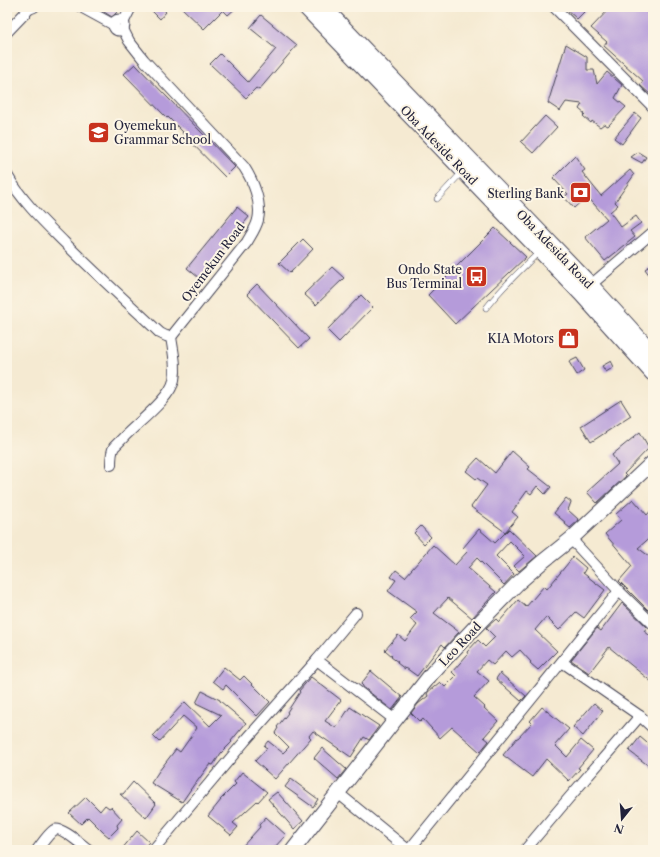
<svg xmlns="http://www.w3.org/2000/svg" width="660" height="857" font-family="'Libre Caslon Text',serif">
<style>
.building{fill:#b59bda}
.lines{fill:none;stroke-linecap:round;stroke-linejoin:round}
.lane-casing{stroke:#424052;stroke-width:6}
.street-casing{stroke:#424052;stroke-width:12}
.secondary-casing{stroke:#424052;stroke-width:16}
.primary-casing{stroke:#424052;stroke-width:18}
.lane{stroke:#fff;stroke-width:5}
.street{stroke:#fff;stroke-width:10}
.secondary{stroke:#fff;stroke-width:14}
.primary{stroke:#fff;stroke-width:16}
.labels{text-anchor:middle;dominant-baseline:central;stroke-width:4;stroke-linejoin:round;paint-order:stroke}
.poi-label{font-size:12px;fill:#22223b;stroke:#fcf5e5;text-anchor:end}
.street-label{font-size:12px;fill:#22223b;stroke:#fcf5e5}
</style>
<rect width="100%" height="100%" fill="#fcf5e5"/>
<filter id="ink" filterUnits="userSpaceOnUse"><feTurbulence type="fractalNoise" baseFrequency=".025" numOctaves="2"/><feDisplacementMap in="SourceGraphic" scale="8" xChannelSelector="R" yChannelSelector="G"/><feConvolveMatrix kernelMatrix="1 2 1 2 8 2 1 2 1" color-interpolation-filters="sRGB"/></filter>
<filter id="wash" filterUnits="userSpaceOnUse"><feTurbulence type="fractalNoise" baseFrequency=".012" numOctaves="4" result="noise"/><feDisplacementMap in="SourceGraphic" scale="16" xChannelSelector="R" yChannelSelector="G"/><feGaussianBlur stdDeviation="0.9" result="paint"/><feColorMatrix in="noise" values="0 0 0 0 0 0 0 0 0 0 0 0 0 0 0 0 0 1.4 0 .05"/><feComposite in="paint" operator="in"/></filter>
<g filter="url(#wash)">
<rect width="100%" height="100%" fill="#f5ead2"/>
<g id="blocks">
<g class="building">
<polygon points="96,7 113,7 117,12 112,17"/>
<polygon points="148,7 161,7 166,12 160,19"/>
<polygon points="181,7 237,7 228,15 223,10 204,29"/>
<polygon points="564,7 589,7 577,19"/>
<polygon points="611,7 643,7 649,11 647,14 653,19 653,95 652,96 640,85 643,81 604,46 607,42 591,28"/>
<polygon points="261,15 297,45 259,90 256,88 246,98 210,64 220,54 248,82 276,49 250,28"/>
<polygon points="566,44 587,57 587,70 594,70 597,84 607,72 622,85 615,98 626,107 608,126 604,124 600,127 592,121 591,123 583,116 585,114 579,109 582,104 566,102 560,111 548,103"/>
<polygon points="135,64 235,167 225,177 182,133 183,132 168,117 167,118 124,74"/>
<polygon points="635,113 641,118 622,144 614,138"/>
<polygon points="545,116 557,127 533,153 521,142"/>
<polygon points="638,152 646,157 642,163 631,157"/>
<polygon points="575,156 585,170 582,172 601,196 630,170 634,175 615,202 618,205 610,212 621,227 636,216 641,223 630,231 635,237 605,261 585,237 607,219 587,196 574,208 564,197 568,194 553,178"/>
<polygon points="237,207 249,217 199,278 187,268"/>
<polygon points="495,228 526,257 455,324 428,295"/>
<polygon points="303,239 313,249 290,273 279,263"/>
<polygon points="653,264 653,280 645,269"/>
<polygon points="332,267 344,278 316,305 304,294"/>
<polygon points="257,284 309,339 299,348 247,294"/>
<polygon points="361,295 373,307 339,342 327,330"/>
<polygon points="577,358 584,370 577,375 569,362"/>
<polygon points="611,361 614,367 606,372 602,366"/>
<polygon points="621,400 631,416 591,442 581,426"/>
<polygon points="640,432 649,448 624,474 626,476 597,503 587,492 618,464 612,455"/>
<polygon points="512,451 530,467 528,469 551,487 545,494 537,486 531,494 527,491 512,512 518,517 505,532 471,507 487,485 477,478 476,479 466,471 478,458 495,473"/>
<polygon points="566,498 571,502 568,510 579,520 570,528 565,524 566,523 554,513"/>
<polygon points="633,499 647,515 653,508 653,535 638,548 653,559 653,605 648,610 619,581 632,566 605,534 621,520 616,514"/>
<polygon points="421,526 431,537 424,544 414,533"/>
<polygon points="479,529 495,543 509,529 537,556 519,571 514,566 525,556 510,541 496,556 514,574 504,585 477,558 468,568 496,592 472,618 448,598 434,613 459,632 445,647 442,644 417,676 406,668 405,669 397,663 398,662 391,657 392,656 385,650 398,635 405,641 417,625 410,619 417,612 388,591 396,580 391,577 396,570 405,577 433,545 455,565 467,552 463,548"/>
<polygon points="573,557 586,568 583,573 605,590 584,618 576,612 559,630 546,617 535,630 557,651 538,670 530,663 531,662 520,650 512,657 506,651 493,665 487,660 477,671 489,681 474,697 485,707 484,708 498,721 484,737 489,741 480,752 452,727 440,738 423,719 420,722 411,713 418,704 428,696 427,694 428,692 440,682 445,687 456,676 452,672 468,654 467,652 478,640 485,647 495,637 486,628 496,619 499,622 518,600 526,607 544,586 547,589"/>
<polygon points="622,603 647,627 644,631 653,638 653,683 609,647 589,673 571,660 597,628 601,631"/>
<polygon points="224,667 240,680 244,676 270,702 257,716 226,685 223,689 213,681"/>
<polygon points="371,671 402,697 392,710 363,687 363,686 361,684"/>
<polygon points="500,673 526,696 521,701 496,679"/>
<polygon points="311,677 341,700 325,721 336,728 350,707 379,726 369,740 364,737 351,757 313,731 309,736 311,738 275,779 255,761 267,748 264,746 268,741 283,753 289,747 275,733 278,728 277,727 288,713 287,712 300,692 299,691"/>
<polygon points="202,691 220,700 220,701 246,723 231,741 232,742 221,753 213,765 210,764 196,783 195,783 182,802 151,783 159,771 176,749 180,752 197,728 183,716 159,742 153,736 185,702 210,726 221,715 196,703"/>
<polygon points="594,703 603,711 583,736 573,727"/>
<polygon points="542,707 569,729 555,745 567,757 581,740 593,750 578,768 580,769 569,781 546,759 532,777 503,755 517,738 518,738 532,723 530,721"/>
<polygon points="640,737 653,748 653,769 629,751"/>
<polygon points="322,748 346,769 338,779 314,758"/>
<polygon points="242,772 267,792 258,802 257,801 233,823 238,827 231,835 208,816 221,800 220,800 236,784 234,782"/>
<polygon points="291,779 318,799 313,807 285,787"/>
<polygon points="133,782 156,804 146,818 120,794 123,794"/>
<polygon points="277,792 303,821 294,829 268,799"/>
<polygon points="86,797 100,811 105,805 109,808 111,807 122,819 117,825 118,828 109,837 104,833 88,817 81,824 69,813"/>
<polygon points="266,817 286,835 272,850 239,850 260,827 259,825"/>
<polygon points="137,831 149,842 142,850 121,850"/>
</g>
</g>
</g>
<g filter="url(#ink)">
<use href="#blocks" fill-opacity="0" stroke="#424052" stroke-width="1"/>
<g class="lines">
<defs>
<g id="lane">
<polyline points="437,199 463,171"/>
<path d="M486 308C502 287 521 270 540 251"/>
</g>
<g id="street">
<polyline points="81,7 114,25"/>
<polyline points="554,7 653,107"/>
<circle cx="119" cy="25" r="5.5"/>
<polyline points="124,21 131,7"/>
<path d="M123 29 129 41 144 60 244 167C253 181 262 202 258 220 256 228 251 235 247 242L171 337"/>
<polyline points="7,32 29,9 34,7"/>
<path d="M7 175C22 201 43 221 64 242 95 273 128 303 160 333L166 336 171 337"/>
<polyline points="586,289 653,232"/>
<path d="M111 465C111 459 111 452 114 447 117 444 120 441 123 438 136 424 171 398 174 380 177 366 173 351 171 337"/>
<polyline points="571,539 619,591 653,624"/>
<polyline points="317,660 395,720"/>
<polyline points="562,662 640,716 653,728"/>
<polyline points="338,793 408,850"/>
<path d="M37 850C41 845 48 834 54 830 61 826 82 845 89 850"/>
<polyline points="153,850 245,741 317,660 356,613"/>
<polyline points="409,850 619,591"/>
<polyline points="525,850 568,799 640,716"/>
</g>
<polyline id="secondary" points="293,850 432,673 476,626 517,584 541,563 571,539 653,462"/>
<g id="primary">
<polyline points="306,7 541,251 581,293 653,373"/>
<polyline points="323,7 590,285 653,354"/>
</g>
</defs>
<use href="#lane" class="lane-casing"/>
<use href="#street" class="street-casing"/>
<use href="#secondary" class="secondary-casing"/>
<use href="#primary" class="primary-casing"/>
<use href="#lane" class="lane"/>
<use href="#street" class="street"/>
<use href="#secondary" class="secondary"/>
<use href="#primary" class="primary"/>
</g>
</g>
<defs>
<symbol id="school-square" viewBox="-11 -11 22 22"><rect x="-9" y="-9" width="18" height="18" rx="4" fill="#c8321e" stroke="#fcf5e5"/><path d="M0-5L7-2L0 1L-7-2ZM-4 1L0 2.5L4 1V4Q0 6-4 4Z" fill="#fff"/></symbol>
<symbol id="bank-square" viewBox="-11 -11 22 22"><rect x="-9" y="-9" width="18" height="18" rx="4" fill="#c8321e" stroke="#fcf5e5"/><path d="M-6-4H6V4H-6ZM0-2.3a2.3 2.3 0 1 0 0 4.6a2.3 2.3 0 1 0 0-4.6Z" fill="#fff"/></symbol>
<symbol id="bus-square" viewBox="-11 -11 22 22"><rect x="-9" y="-9" width="18" height="18" rx="4" fill="#c8321e" stroke="#fcf5e5"/><path d="M-5-6H5V4H4V6H2V4H-2V6H-4V4H-5ZM-3.5-4V0h7V-4ZM-3.5 1.2v1.5H-2V1.2ZM2 1.2v1.5H3.5V1.2Z" fill="#fff"/></symbol>
<symbol id="shop-square" viewBox="-11 -11 22 22"><rect x="-9" y="-9" width="18" height="18" rx="4" fill="#c8321e" stroke="#fcf5e5"/><path d="M-5-2.5h2.3a2.7 3.5 0 0 1 5.4 0H5L5.5 6h-11ZM-1.5-2.5h3a1.5 2.3 0 0 0-3 0Z" fill="#fff"/></symbol>
</defs>
<g fill-rule="evenodd">
<use href="#school-square" x="86" y="120" width="25" height="25"/>
<use href="#bank-square" x="568" y="180" width="25" height="25"/>
<use href="#bus-square" x="464" y="264" width="25" height="25"/>
<use href="#shop-square" x="556" y="326" width="25" height="25"/>
</g>
<g class="labels">
<g class="poi-label">
<text x="114" y="125" text-anchor="start">Oyemekun<tspan x="114" dy="14">Grammar School</tspan></text>
<text x="564" y="193">Sterling Bank</text>
<text x="462" y="269">Ondo State<tspan x="462" dy="14">Bus Terminal</tspan></text>
<text x="554" y="338">KIA Motors</text>
</g>
<g class="street-label">
<text transform="translate(439 145) rotate(46)">Oba Adeside Road</text>
<text transform="translate(555 249) rotate(46)">Oba Adesida Road</text>
<text transform="translate(213 262) rotate(-53)">Oyemekun Road</text>
<text transform="translate(460 644) rotate(-47)">Leo Road</text>
</g>
</g>
<rect width="660" height="857" fill="none" stroke="#fcf5e5" stroke-width="24"/>
<g transform="translate(622 819) rotate(197)" stroke="#fcf5e5" stroke-width="3" paint-order="stroke">
<path d="M0-3L7 15L0 10L-7 15Z" fill="#22223b"/>
<text y="-6" font-size="11" font-weight="bold" text-anchor="middle" fill="#22223b">N</text>
</g>
</svg>
